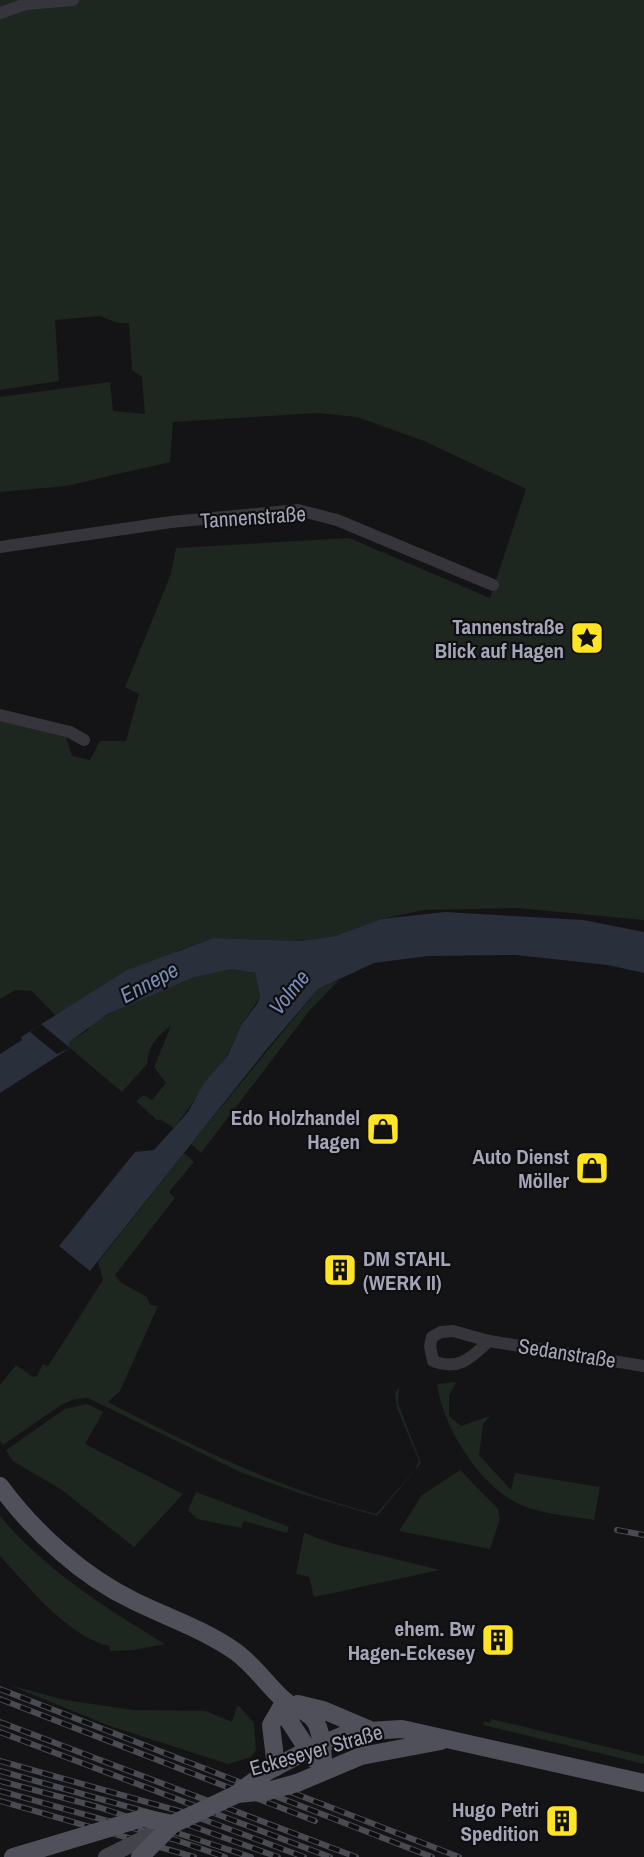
<svg xmlns="http://www.w3.org/2000/svg" width="644" height="1857" font-family="'Archivo Narrow',sans-serif">
<style>
.green{fill:#1e2620}
.water{fill:#292f3b}
.pier{fill:#141416}
.lines{fill:none;stroke-linecap:round;stroke-linejoin:round}
.street{stroke:#35353b;stroke-width:12}
.primary{stroke:#50505a;stroke-width:18}
.rail-casing{stroke:#494a52;stroke-width:6}
.rail{stroke:#0f0f11;stroke-width:4;stroke-dasharray:11;stroke-linecap:butt}
.secondary-bridge{stroke:#42434b;stroke-width:16}
.primary-bridge{stroke:#50505a;stroke-width:18}
.labels{text-anchor:middle;dominant-baseline:central;stroke-width:4.5;stroke-linejoin:round;paint-order:stroke}
.street-label{font-size:21px;fill:#a4a6b7;stroke:#0f0f11}
.poi-label{font-size:21px;font-weight:bold;fill:#a4a6b7;stroke:#0f0f11;text-anchor:end}
.water-label{font-size:22px;font-style:italic;fill:#788cb5;stroke:#0f0f11}
</style>
<rect width="100%" height="100%" fill="#141416"/>
<g class="green">
<polygon points="0,0 644,0 644,920 517,908 424,910 381,919 335,936 301,941 213,938 177,951 55,1015 32,991 15,990 0,999 0,721 66,737 72,756 90,760 100,741 126,741 139,694 125,687 171,574 176,548 349,538 490,598 526,489 424,441 357,417 318,413 173,422 170,462 66,486 0,492 0,397 110,382 113,411 145,414 142,377 132,370 129,323 118,323 100,316 55,320 59,381 0,390"/>
<path d="M232 969 255 973 260 997 241 1025 228 1054 174 1128 160 1119 158 1121 136 1101 144 1095 152 1100 166 1083 154 1067 171 1026C156 1037 148 1046 147 1064L122 1092 70 1048 67 1043 87 1031 94 1022 131 1003 192 978Z"/>
<polygon points="339,980 310,1010 201,1153 191,1144 318,989"/>
<path d="M184 1153 194 1162 169 1192 175 1198 115 1275 120 1282 147 1297 150 1305 158 1306 120 1391 108 1402C194 1447 282 1490 376 1514L415 1470 419 1461 397 1408 395 1393 399 1387 398 1403 421 1463 377 1516 302 1494 240 1472 88 1398 75 1399 61 1405 3 1445 0 1441V1385L16 1365 33 1377 37 1376 43 1364 48 1366 103 1280 98 1262Z"/>
<path d="M456 1382 449 1396V1416L461 1426 490 1416 483 1424 479 1455 511 1490 515 1473 600 1487 594 1520C569 1516 540 1514 517 1503 478 1483 443 1427 437 1384Z"/>
<polygon points="87,1404 103,1412 85,1444 183,1494 134,1547 62,1490 13,1461 6,1450 65,1409"/>
<polygon points="460,1470 498,1509 500,1519 490,1549 399,1531 422,1495"/>
<polygon points="196,1492 289,1527 287,1533 244,1521 241,1528 197,1519 188,1510"/>
<path d="M0 1516C45 1570 107 1609 165 1644L134 1650 110 1651V1646C70 1639 27 1585 0 1556Z"/>
<polygon points="304,1533 334,1544 440,1570 314,1597 309,1577 296,1574"/>
<polygon points="9,1685 65,1700 133,1710 206,1711 232,1722 237,1706 240,1707 254,1723 256,1750 251,1757 228,1764 110,1726"/>
<polygon points="491,1719 644,1756 644,1764 483,1725 484,1721 490,1723"/>
</g>
<polygon class="water" points="445,912 583,920 644,932 644,973 608,965 516,955 428,956 374,963 318,989 266,1050 90,1271 59,1246 135,1152 154,1150 188,1112 204,1083 228,1055 241,1025 257,1004 260,997 255,973 232,969 192,978 106,1015 68,1043 70,1048 0,1093 0,1054 22,1040 21,1037 125,971 213,938 301,941 335,936 381,919"/>
<polygon class="pier" points="41,1024 70,1048 57,1054 30,1032"/>
<g class="lines">
<g class="street">
<polyline points="0,13 26,4 73,0"/>
<polyline points="0,547 171,522 298,510 337,520 493,585"/>
<polyline points="0,715 70,732 84,740"/>
<path d="M489 1341C471 1358 459 1371 433 1361L430 1346 432 1337 441 1332 453 1331 489 1341 644 1366"/>
</g>
<g class="primary">
<path d="M0 1486C34 1532 82 1576 134 1601 169 1618 205 1630 236 1652 255 1666 268 1686 285 1701 294 1709 308 1710 315 1721 323 1733 322 1756 324 1770"/>
<polyline points="285,1701 284,1713 314,1759"/>
<polyline points="298,1704 323,1710 368,1729"/>
<polyline points="276,1767 271,1725 285,1701"/>
<polyline points="268,1771 308,1750 351,1732 402,1729 644,1783"/>
<polyline points="297,1783 361,1756 441,1741"/>
</g>
<defs>
<g id="rail">
<polyline points="617,1530 644,1535"/>
<polyline points="0,1689 432,1857"/>
<polyline points="0,1699 315,1821"/>
<polyline points="0,1722 356,1857"/>
<polyline points="0,1732 330,1857"/>
<polyline points="0,1761 186,1813 304,1857"/>
<polyline points="0,1771 172,1819 278,1857"/>
<polyline points="252,1777 459,1857"/>
<polyline points="0,1781 98,1807 251,1857"/>
<polyline points="0,1791 176,1840 225,1857"/>
<polyline points="0,1801 194,1857"/>
</g>
</defs>
<use href="#rail" class="rail-casing"/>
<use href="#rail" class="rail"/>
<polyline class="secondary-bridge" points="106,1857 167,1827"/>
<g class="primary-bridge">
<polyline points="237,1794 268,1791 297,1783"/>
<polyline points="13,1857 143,1818 173,1824"/>
<polyline points="140,1857 173,1824 235,1795 268,1771"/>
</g>
</g>
<defs>
<symbol id="sight-square" viewBox="-11 -11 22 22"><rect x="-9" y="-9" width="18" height="18" rx="4" fill="#ffe423" stroke="#0f0f11"/><path d="M0-6L1.8-2.2L6-1.7L2.9 1.2L3.7 5.4L0 3.3L-3.7 5.4L-2.9 1.2L-6-1.7L-1.8-2.2Z" fill="#111"/></symbol>
<symbol id="shop-square" viewBox="-11 -11 22 22"><rect x="-9" y="-9" width="18" height="18" rx="4" fill="#ffe423" stroke="#0f0f11"/><path d="M-5-2.5h2.3a2.7 3.5 0 0 1 5.4 0H5L5.5 6h-11ZM-1.5-2.5h3a1.5 2.3 0 0 0-3 0Z" fill="#111"/></symbol>
<symbol id="building-square" viewBox="-11 -11 22 22"><rect x="-9" y="-9" width="18" height="18" rx="4" fill="#ffe423" stroke="#0f0f11"/><path d="M-4-6H4V6H1V3H-1V6H-4ZM-2.5-4.3h1.7v1.8h-1.7ZM.8-4.3h1.7v1.8H.8ZM-2.5-1h1.7V.8h-1.7ZM.8-1h1.7V.8H.8Z" fill="#111"/></symbol>
</defs>
<g fill-rule="evenodd">
<use href="#sight-square" x="568" y="619" width="38" height="38"/>
<use href="#shop-square" x="364" y="1110" width="38" height="38"/>
<use href="#shop-square" x="573" y="1149" width="38" height="38"/>
<use href="#building-square" x="321" y="1251" width="38" height="38"/>
<use href="#building-square" x="479" y="1621" width="38" height="38"/>
<use href="#building-square" x="543" y="1802" width="38" height="38"/>
</g>
<g class="labels">
<g class="street-label">
<text transform="translate(253 517) rotate(-4)">Tannenstraße</text>
<text transform="translate(567 1353) rotate(9)">Sedanstraße</text>
<text transform="translate(316 1750) rotate(-16)">Eckeseyer Straße</text>
</g>
<g class="poi-label">
<text x="564" y="626">Tannenstraße<tspan x="564" dy="24">Blick auf Hagen</tspan></text>
<text x="360" y="1117">Edo Holzhandel<tspan x="360" dy="24">Hagen</tspan></text>
<text x="569" y="1156">Auto Dienst<tspan x="569" dy="24">Möller</tspan></text>
<text x="363" y="1258" text-anchor="start">DM STAHL<tspan x="363" dy="24">(WERK II)</tspan></text>
<text x="475" y="1628">ehem. Bw<tspan x="475" dy="24">Hagen-Eckesey</tspan></text>
<text x="539" y="1809">Hugo Petri<tspan x="539" dy="24">Spedition</tspan></text>
</g>
<g class="water-label">
<text transform="translate(149 982) rotate(-28)">Ennepe</text>
<text transform="translate(289 992) rotate(-51)">Volme</text>
</g>
</g>
</svg>
